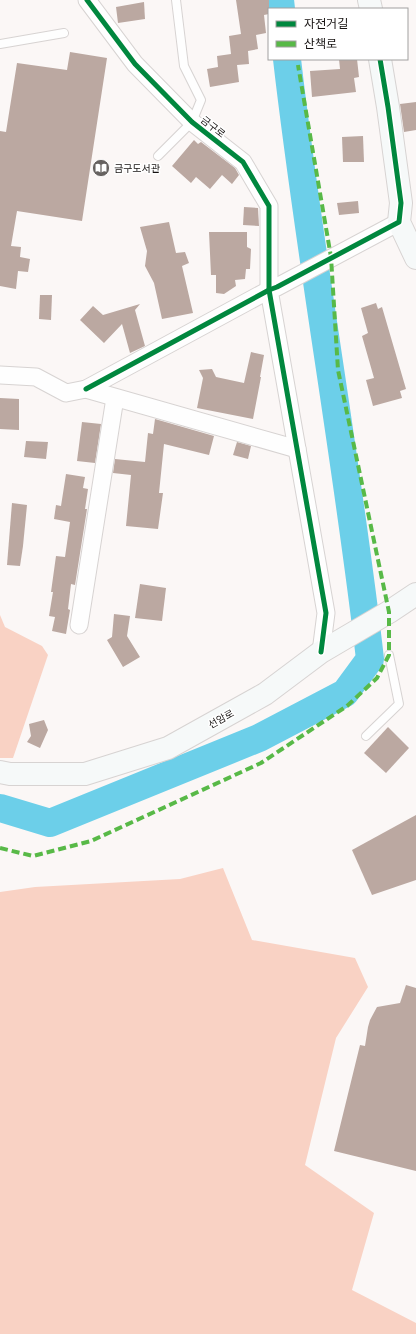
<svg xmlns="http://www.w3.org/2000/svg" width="416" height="1334" font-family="Mulish,'Noto Sans KR',sans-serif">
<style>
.green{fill:#f9d2c4}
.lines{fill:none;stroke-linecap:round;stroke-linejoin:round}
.river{stroke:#6ccfe9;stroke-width:28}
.building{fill:#bba8a1}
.lane-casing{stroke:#d7d3d2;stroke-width:10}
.street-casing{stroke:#d7d3d2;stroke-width:19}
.secondary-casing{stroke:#d7d3d2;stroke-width:24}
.lane{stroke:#fefefe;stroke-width:8}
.street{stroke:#fefefe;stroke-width:17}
.secondary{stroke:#f6f9f9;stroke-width:22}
.quiet{stroke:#58b947;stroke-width:4;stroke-dasharray:8 4;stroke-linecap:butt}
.cycleway-casing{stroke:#fff;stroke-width:8}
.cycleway{stroke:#00873e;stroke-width:5}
.labels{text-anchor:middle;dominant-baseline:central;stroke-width:3;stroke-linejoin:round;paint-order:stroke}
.street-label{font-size:10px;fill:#151110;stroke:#fff}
.poi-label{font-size:10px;fill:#151110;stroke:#fff;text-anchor:start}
</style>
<rect width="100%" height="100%" fill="#fbf7f6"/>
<g class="green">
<polygon points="0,615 5,627 42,646 48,655 13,758 0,758"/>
<polygon points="223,868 252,940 355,958 368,987 336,1038 305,1165 374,1213 352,1290 416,1323 416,1334 0,1334 0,892 35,887 180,879"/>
</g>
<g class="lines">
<g class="river">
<polyline points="280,0 281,9"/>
<path d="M0 808 50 823 259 738 345 693 370 659C347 458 310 260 287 59"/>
</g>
</g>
<g class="building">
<polygon points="236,0 269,0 269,14 264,15 266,33 256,35 258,49 248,51 249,64 237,65 239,82 210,87 207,69 218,67 217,56 231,54 229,36 241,34"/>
<polygon points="144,2 145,19 118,23 116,7"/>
<polygon points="70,52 107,58 82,221 17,211 11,246 21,247 20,257 30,259 28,272 18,271 16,289 0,286 0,131 6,132 17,63 67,70"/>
<polygon points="339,59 357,59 359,77 354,78 356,92 312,97 310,71 340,69"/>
<polygon points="416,102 416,130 404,132 400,104"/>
<polygon points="363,136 364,162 343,162 342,137"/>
<polygon points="194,140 198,144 201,142 235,168 239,175 232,184 222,175 210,189 196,177 191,183 172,166"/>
<polygon points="358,201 359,213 339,215 337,203"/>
<polygon points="244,207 258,208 259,226 243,225"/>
<polygon points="169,222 176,253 185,252 189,263 182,266 193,313 162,319 154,283 145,266 147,251 140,227"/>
<polygon points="209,232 247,232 247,247 251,249 250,269 246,269 245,279 235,280 236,286 224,294 216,293 216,275 211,275"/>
<polygon points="40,295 52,295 51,320 39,319"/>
<polygon points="376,303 378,309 382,307 406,389 400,391 402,398 373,406 366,380 374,378 362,336 368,333 361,308"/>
<polygon points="140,304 135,310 145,346 130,353 122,324 104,343 80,320 93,306 103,315"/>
<polygon points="251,352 264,355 260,377 261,377 253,419 197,408 203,378 199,370 212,369 216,377 244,383"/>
<polygon points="0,398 19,399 19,430 0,429"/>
<polygon points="155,419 214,436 209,455 164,444 159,493 163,493 158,529 126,526 131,475 113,473 115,459 145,462 148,433 153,434"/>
<polygon points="82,422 101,424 95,463 77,461"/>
<polygon points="26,441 48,442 46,459 24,457"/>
<polygon points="237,442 251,446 248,459 233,455"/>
<polygon points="66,474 85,477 83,488 88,489 85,509 87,509 75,585 71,584 68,609 70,610 66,634 52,631 55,617 49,616 53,592 51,592 56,556 65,557 70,522 54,519 56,505 61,506"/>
<polygon points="12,503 27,505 23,546 20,566 7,565"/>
<polygon points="140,584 166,588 162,621 135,618"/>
<polygon points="114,614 130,616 127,636 140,657 123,667 107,640 112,637"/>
<polygon points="44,720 48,730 40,748 27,742 31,736 29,724"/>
<polygon points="388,727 409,748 386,773 364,753"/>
<polygon points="416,815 416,880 372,895 352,850"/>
<polygon points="406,985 416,988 416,1171 334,1151 360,1045 365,1046 368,1027 370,1020 377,1007 400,1003"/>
</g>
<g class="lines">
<defs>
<g id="lane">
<polyline points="0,44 64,33"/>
<polyline points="158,156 192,122 201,100 184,66 176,0"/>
<polyline points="366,736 399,704 389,655"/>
</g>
<g id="street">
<polyline points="87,0 135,64 192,122 243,162 269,206 269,290 326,613 321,652"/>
<polyline points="0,375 36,377 66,393 86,389 297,449"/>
<polyline points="86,389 269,290 277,287 399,222"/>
<polyline points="79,625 115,398"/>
</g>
<g id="secondary">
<polyline points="369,0 371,9"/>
<polyline points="380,59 388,107 401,203 399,222 416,258"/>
<polyline points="0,772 10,774 85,774 168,748 265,694 321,652 389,612 416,594"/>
</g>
</defs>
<use href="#lane" class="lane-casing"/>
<use href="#street" class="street-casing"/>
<use href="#secondary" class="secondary-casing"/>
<use href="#lane" class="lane"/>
<use href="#street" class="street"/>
<use href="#secondary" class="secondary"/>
<polyline class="quiet" points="0,848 33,856 91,841 261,763 347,706 377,678 389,655 389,612 338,370 331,257 298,65"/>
<defs>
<g id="cycleway">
<polyline points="87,0 135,64 192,122 243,162 269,206 269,290 326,613 321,652"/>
<polyline points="86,389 269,290 277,287 399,222 401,203 388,107 380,59"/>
</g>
</defs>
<use href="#cycleway" class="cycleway-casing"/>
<use href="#cycleway" class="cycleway"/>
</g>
<defs>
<symbol id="library-disc" viewBox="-11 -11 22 22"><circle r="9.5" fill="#666260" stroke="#fff"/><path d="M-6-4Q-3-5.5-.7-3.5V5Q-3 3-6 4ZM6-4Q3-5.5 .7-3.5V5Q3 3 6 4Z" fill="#fff"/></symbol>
</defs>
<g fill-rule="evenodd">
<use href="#library-disc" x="91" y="158" width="20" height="20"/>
</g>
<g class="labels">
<g class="street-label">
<text transform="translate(213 127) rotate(38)">금구로</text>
<text transform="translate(221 719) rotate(-29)">선암로</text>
</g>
<g class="poi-label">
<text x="114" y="168">금구도서관</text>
</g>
</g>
<rect x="268" y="8" width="140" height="52" fill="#ffffff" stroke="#a1a09f"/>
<rect x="276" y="21" width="20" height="6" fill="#00873e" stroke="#a1a09f"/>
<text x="304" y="28" font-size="12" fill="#151110">자전거길</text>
<rect x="276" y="41" width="20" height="6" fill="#58b947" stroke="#a1a09f"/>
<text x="304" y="48" font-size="12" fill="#151110">산책로</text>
</svg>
